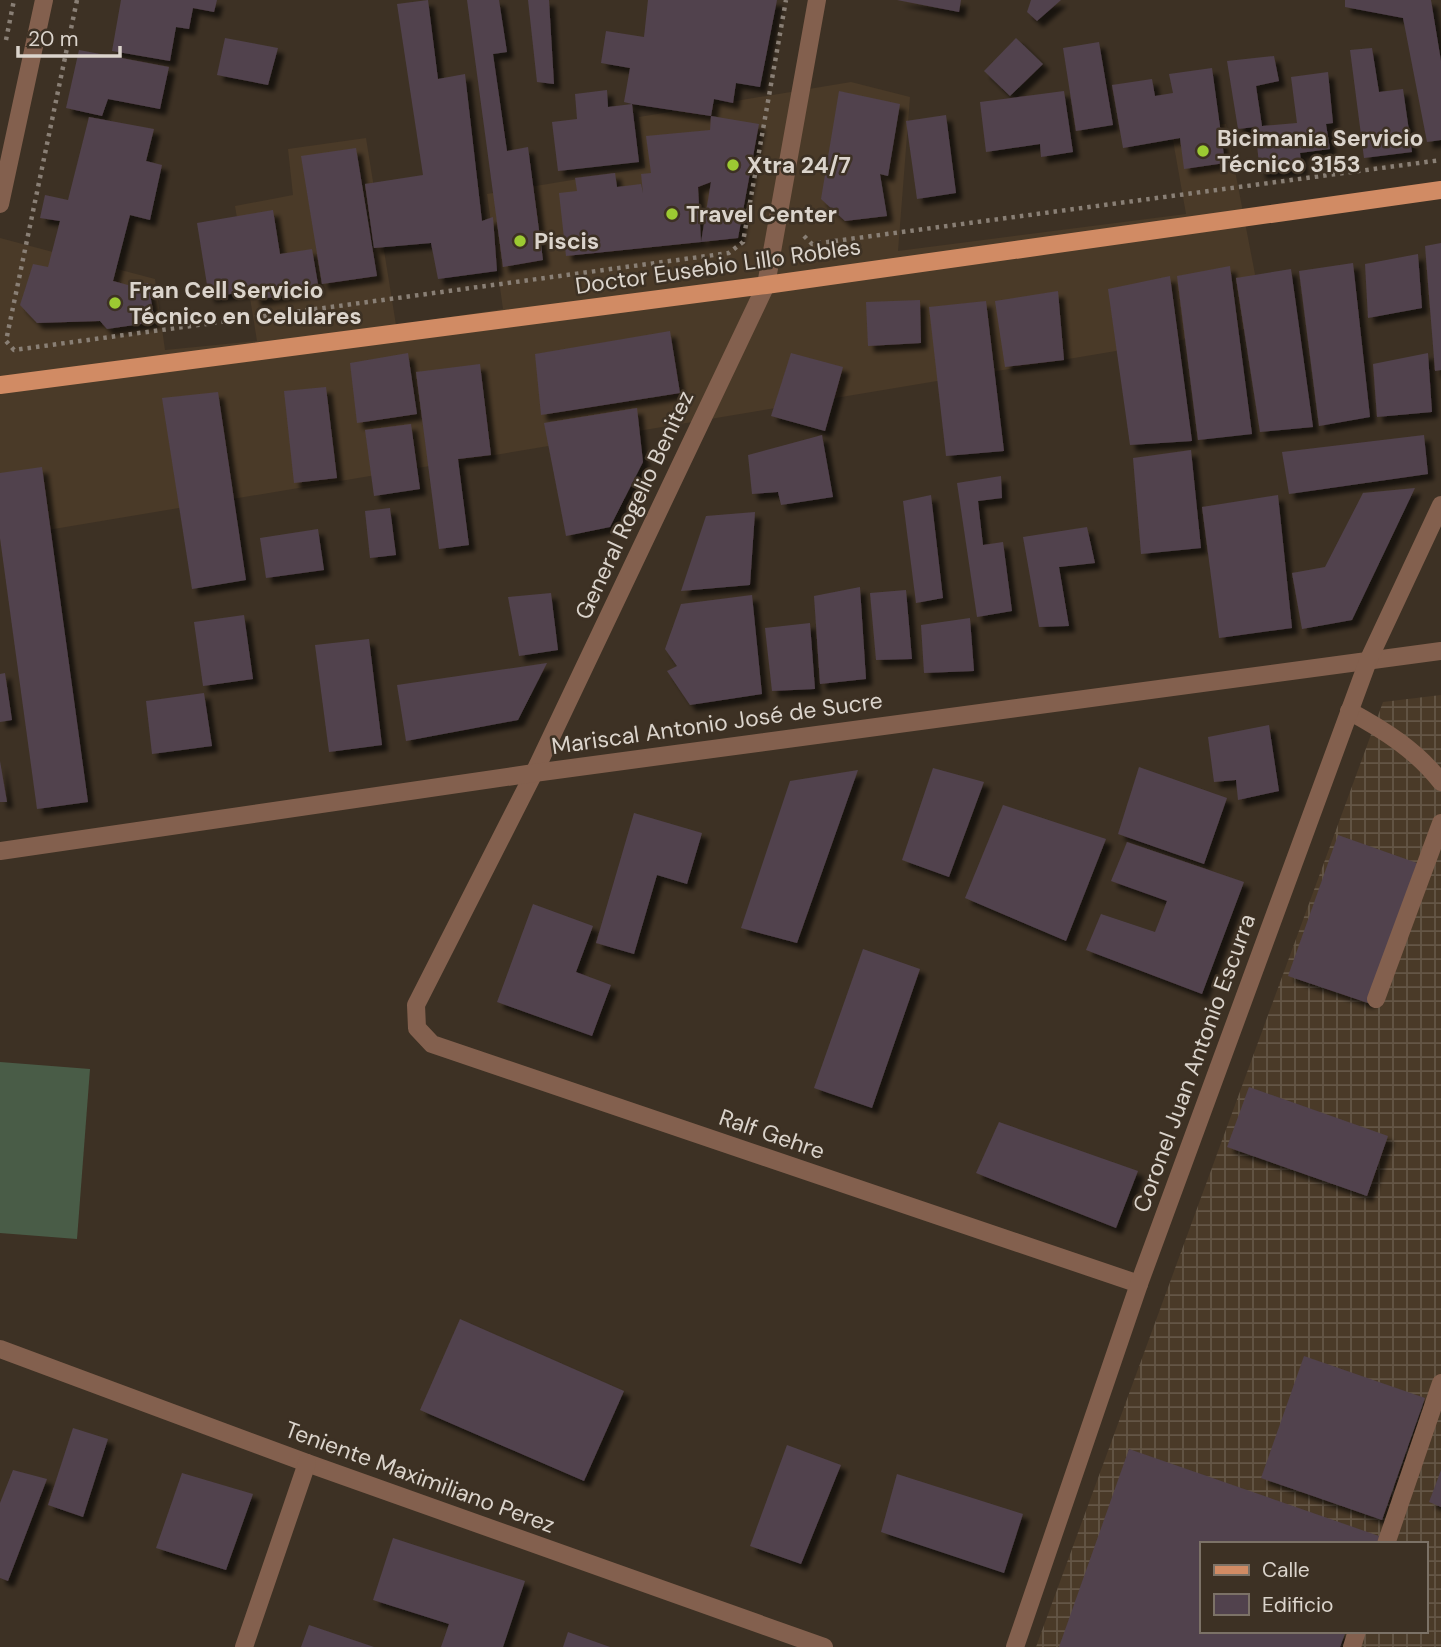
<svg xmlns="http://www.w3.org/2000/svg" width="1441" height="1647" font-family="'DM Sans',sans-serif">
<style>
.built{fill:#4a3a28}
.industrial{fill:url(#industrial-grid);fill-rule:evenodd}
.garden{fill:#495c47}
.building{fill:#51424d;filter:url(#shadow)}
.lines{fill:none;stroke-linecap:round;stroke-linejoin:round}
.path{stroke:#897f75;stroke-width:4.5;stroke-dasharray:3.5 5;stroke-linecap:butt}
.minor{stroke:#83604e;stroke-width:18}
.major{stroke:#d18b64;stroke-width:18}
.poi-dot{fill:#9cca32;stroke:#3d3124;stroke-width:2.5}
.labels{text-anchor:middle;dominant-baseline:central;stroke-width:5;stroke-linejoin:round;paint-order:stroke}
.poi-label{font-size:23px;font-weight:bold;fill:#dbd4cc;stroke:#3d3124;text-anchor:start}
.street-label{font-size:23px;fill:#dbd4cc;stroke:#3d3124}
</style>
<defs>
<pattern id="industrial-grid" width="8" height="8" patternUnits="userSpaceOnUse" patternTransform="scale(1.75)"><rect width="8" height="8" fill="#4a3a28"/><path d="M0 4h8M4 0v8" fill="none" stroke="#645646"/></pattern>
<filter id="shadow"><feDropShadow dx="6" dy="6" stdDeviation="2" flood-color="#0009"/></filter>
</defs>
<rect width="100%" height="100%" fill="#3d3124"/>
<polygon class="built" points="851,82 910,97 898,251 1186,214 1171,129 1226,124 1265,326 0,538 0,238 155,279 165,350 257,341 235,206 293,195 288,149 366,138 396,325 503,309 487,194 645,168 639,117"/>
<path class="industrial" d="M1441 695V1647H1036L1383 702ZM1201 1544H1425V1631H1201Z"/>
<polygon class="garden" points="0,1062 90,1069 77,1239 0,1233"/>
<g class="building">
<polygon points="121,0 217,0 214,12 193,8 189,29 176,27 170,61 112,51"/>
<polygon points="428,0 438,79 465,74 482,221 493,217 497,271 438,279 431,243 374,248 365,184 423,175 397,4"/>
<polygon points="467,0 499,0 507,52 493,54 507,151 528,147 543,260 503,267"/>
<polygon points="528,0 549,0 554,84 537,82"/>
<polygon points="648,0 777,0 760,87 736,83 733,103 714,99 711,116 632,104 639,162 558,171 552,122 577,119 575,94 607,90 608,107 632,104 624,102 630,68 601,63 606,31 644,37"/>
<polygon points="897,0 961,0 959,12"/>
<polygon points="1031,0 1061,0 1037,21 1027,12"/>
<polygon points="1345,0 1431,0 1441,61 1441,140 1427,142 1403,18 1345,7"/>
<polygon points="225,38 278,48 268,85 217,75"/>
<polygon points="1016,38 1043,64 1010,96 984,71"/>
<polygon points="1099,42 1113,125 1076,131 1063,48"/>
<polygon points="1372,48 1379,92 1403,89 1412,152 1364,158 1350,50"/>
<polygon points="79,50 169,67 160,109 108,99 102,116 66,108"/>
<polygon points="1274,56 1279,81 1256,86 1262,126 1297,123 1291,77 1328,72 1333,123 1326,124 1330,149 1300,153 1302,169 1260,173 1255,127 1238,129 1227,61"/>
<polygon points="1212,68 1225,163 1184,169 1180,138 1123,148 1112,85 1152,79 1155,96 1173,93 1169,74"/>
<polygon points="839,91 900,104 888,176 880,174 887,216 845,221 821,199"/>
<polygon points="1064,91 1073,152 1041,157 1040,144 986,152 980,102"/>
<polygon points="946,115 956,193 917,199 906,121"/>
<polygon points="711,116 759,124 738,238 701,242 711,182 698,187 701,242 566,256 559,193 577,191 575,178 615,173 617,187 641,184 643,193 641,174 651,173 646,136 710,130"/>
<polygon points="89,117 154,129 146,161 162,165 150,220 130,215 113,281 128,285 148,283 155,322 107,329 100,321 37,323 20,305 33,264 48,267 60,221 40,218 45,195 68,200"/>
<polygon points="356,148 377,276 322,284 301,156"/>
<polygon points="273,210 280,254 312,249 319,290 255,300 253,291 209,297 197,223"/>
<polygon points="1441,243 1441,370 1435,371 1425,246"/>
<polygon points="1418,254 1422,308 1368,318 1365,264"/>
<polygon points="1353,263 1370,417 1319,426 1299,271"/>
<polygon points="1230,266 1252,434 1198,440 1177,276"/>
<polygon points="1291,269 1313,427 1260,432 1236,278"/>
<polygon points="1170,276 1192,441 1130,445 1108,289"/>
<polygon points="1058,291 1064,360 1005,367 995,301"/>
<polygon points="920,300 921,343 868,346 866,302"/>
<polygon points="986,301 1004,451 946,456 929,307"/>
<polygon points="670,331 680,393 541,415 535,354"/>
<polygon points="408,353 417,414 357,423 350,363"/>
<polygon points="791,353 843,367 825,431 771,416"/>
<polygon points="1428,353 1432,412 1377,417 1373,364"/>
<polygon points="480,364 491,455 458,459 469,545 439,549 416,372"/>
<polygon points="326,387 337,478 294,483 284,391"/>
<polygon points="218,392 246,580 192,589 162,398"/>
<polygon points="637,408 643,462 610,527 566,536 544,423"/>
<polygon points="411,424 420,489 374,496 365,430"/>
<polygon points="822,435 833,497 781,505 778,492 752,494 748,455"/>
<polygon points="1424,435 1428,474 1289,494 1282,452"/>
<polygon points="1191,450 1201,548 1141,554 1133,458"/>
<polygon points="42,467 88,802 37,809 0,538 0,473"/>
<polygon points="1001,476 1002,498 978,501 983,545 1003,542 1012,611 977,617 957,483"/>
<polygon points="1415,488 1352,620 1302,629 1292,573 1325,567 1363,493"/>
<polygon points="931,495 943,598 916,603 903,501"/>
<polygon points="1278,495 1292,628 1219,638 1202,507"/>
<polygon points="390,508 396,555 370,558 365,511"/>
<polygon points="755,512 750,585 681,591 706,516"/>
<polygon points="1087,527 1095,563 1059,567 1069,626 1039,627 1023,537"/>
<polygon points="318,529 324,570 266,578 260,538"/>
<polygon points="860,587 866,679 820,684 814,596"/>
<polygon points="906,590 912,659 876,660 870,593"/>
<polygon points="551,593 558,650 519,656 508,597"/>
<polygon points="752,595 762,694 690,705 667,671 677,666 665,649 681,604"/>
<polygon points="244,615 253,679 203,686 194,622"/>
<polygon points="970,618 974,671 924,673 921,625"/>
<polygon points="810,623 815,689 772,691 765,628"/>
<polygon points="369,639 382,745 329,752 315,645"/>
<polygon points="547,663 518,720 406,741 397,685"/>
<polygon points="5,673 12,720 0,722 0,674"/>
<polygon points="204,693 212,746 152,754 146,701"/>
<polygon points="1269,725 1279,791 1238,800 1236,780 1214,782 1208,737"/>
<polygon points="0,761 7,802 0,802"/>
<polygon points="1139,767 1227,798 1204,864 1118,834"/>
<polygon points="933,768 984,782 949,877 902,860"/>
<polygon points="858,770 797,943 741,928 790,781"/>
<polygon points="1003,805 1106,839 1066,941 965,898"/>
<polygon points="634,813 702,833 687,884 657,875 634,954 596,943"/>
<polygon points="1338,835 1417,863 1368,1003 1288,976"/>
<polygon points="1127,842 1244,882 1202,994 1086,950 1101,914 1155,932 1167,901 1111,881"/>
<polygon points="533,904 593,926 576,972 611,985 592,1036 497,1002"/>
<polygon points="863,949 920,969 872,1108 814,1088"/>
<polygon points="1249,1087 1388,1136 1367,1196 1227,1147"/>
<polygon points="999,1122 1138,1171 1116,1228 976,1173"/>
<polygon points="460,1319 624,1391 584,1481 420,1410"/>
<polygon points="1304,1356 1425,1398 1382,1520 1261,1478"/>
<polygon points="73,1428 108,1439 83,1517 48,1505"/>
<polygon points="787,1445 841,1465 801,1564 750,1546"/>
<polygon points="1129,1449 1379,1536 1377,1544 1201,1544 1201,1631 1346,1631 1340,1647 1059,1647"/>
<polygon points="13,1470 47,1479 8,1581 0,1578 0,1503"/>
<polygon points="1441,1470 1441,1507 1429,1502"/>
<polygon points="182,1473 253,1494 226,1570 156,1548"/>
<polygon points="897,1474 1023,1514 1004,1573 881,1532"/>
<polygon points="393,1538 525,1581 503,1647 441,1647 449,1624 373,1600"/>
<polygon points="309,1625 374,1647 301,1647"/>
<polygon points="568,1632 610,1647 563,1647"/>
</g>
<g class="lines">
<g class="path">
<polyline points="77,0 6,341 14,350 729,253 743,242 786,0"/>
<polyline points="6,40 14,0"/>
<polyline points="804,236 812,244 1441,160"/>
</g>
<g class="minor">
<polyline points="817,0 766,285 534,773 416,1005 417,1028 432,1044 1139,1284"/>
<polyline points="0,204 44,0"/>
<path d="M1349 711C1384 730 1416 750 1441 782"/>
<polyline points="0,851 534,773 1441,651"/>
<polyline points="1376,999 1441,823"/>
<polyline points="0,1349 307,1463 824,1647"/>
<polyline points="1386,1544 1441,1383"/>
<polyline points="244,1647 307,1463"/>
<polyline points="1015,1647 1139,1284 1368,661 1441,505"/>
<polyline points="1352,1647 1357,1631"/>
</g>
<polyline class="major" points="0,385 766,285 1441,190"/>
</g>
<g class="poi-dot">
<circle cx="1203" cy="151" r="7"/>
<circle cx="733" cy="165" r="7"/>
<circle cx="672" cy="214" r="7"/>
<circle cx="520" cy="241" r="7"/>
<circle cx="115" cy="303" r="7"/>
</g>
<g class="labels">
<g class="poi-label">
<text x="1217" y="138">Bicimania Servicio<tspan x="1217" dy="26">Técnico 3153</tspan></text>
<text x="747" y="165">Xtra 24/7</text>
<text x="686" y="214">Travel Center</text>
<text x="534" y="241">Piscis</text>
<text x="129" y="290">Fran Cell Servicio<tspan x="129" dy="26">Técnico en Celulares</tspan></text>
</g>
<g class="street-label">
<text transform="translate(718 266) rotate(-8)">Doctor Eusebio Lillo Robles</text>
<text transform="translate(634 505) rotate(-65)">General Rogelio Benitez</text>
<text transform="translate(717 723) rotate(-8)">Mariscal Antonio José de Sucre</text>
<text transform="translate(1194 1063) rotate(-70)">Coronel Juan Antonio Escurra</text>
<text transform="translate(772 1134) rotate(19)">Ralf Gehre</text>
<text transform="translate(420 1477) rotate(20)">Teniente Maximiliano Perez</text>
</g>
</g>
<rect x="1200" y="1542" width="228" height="91" fill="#3d3124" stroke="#7c7267" stroke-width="2"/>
<rect x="1214" y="1565" width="35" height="10" fill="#d18b64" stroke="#7c7267" stroke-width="2"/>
<text x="1262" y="1577" font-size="21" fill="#dbd4cc">Calle</text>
<rect x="1214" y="1594" width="35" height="21" fill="#51424d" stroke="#7c7267" stroke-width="2"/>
<text x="1262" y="1612" font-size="21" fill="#dbd4cc">Edificio</text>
<path d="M18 46v10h102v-10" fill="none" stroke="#dbd4cc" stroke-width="3.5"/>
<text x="28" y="46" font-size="21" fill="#dbd4cc" stroke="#3d3124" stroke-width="5" paint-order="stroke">20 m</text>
</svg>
